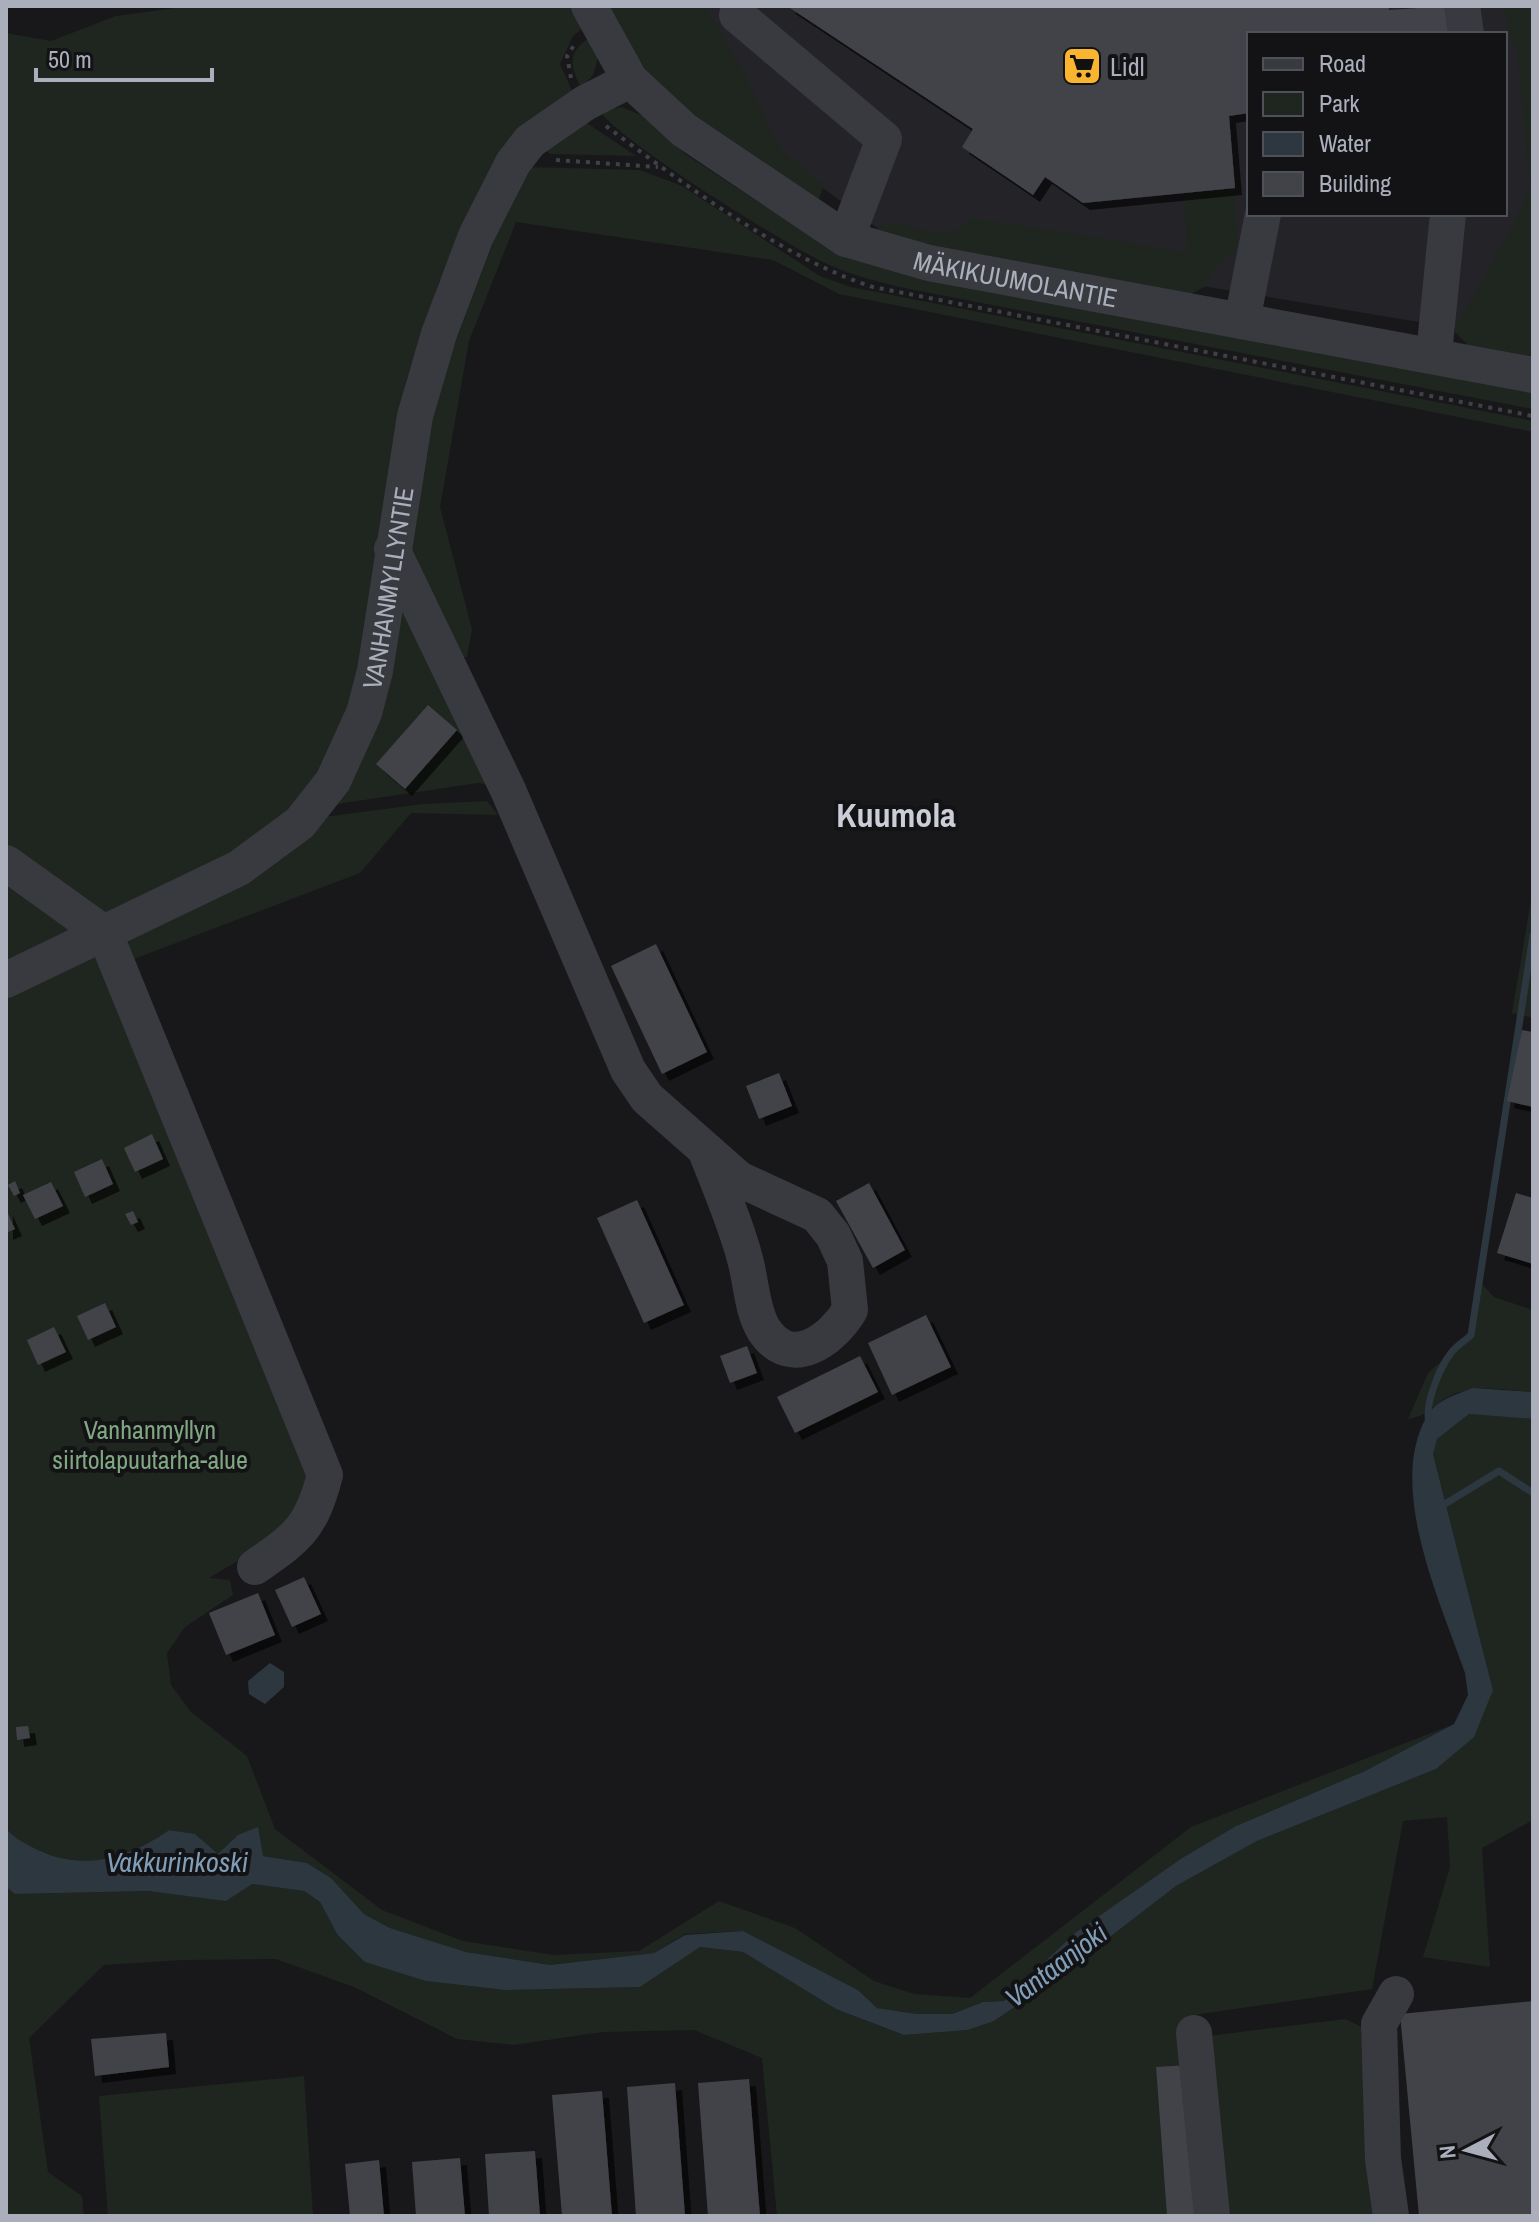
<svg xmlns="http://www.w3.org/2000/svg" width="1539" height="2222" font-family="'Archivo Narrow',sans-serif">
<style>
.built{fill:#242428;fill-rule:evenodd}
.green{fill:#1e261f}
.water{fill:#2d373f}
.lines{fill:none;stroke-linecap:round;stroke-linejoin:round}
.stream{stroke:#2d373f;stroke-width:7}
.building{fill:#424348;filter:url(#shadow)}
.path{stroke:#3f4147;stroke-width:4;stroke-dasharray:4 6;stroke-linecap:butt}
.minor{stroke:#393a40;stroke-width:36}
.labels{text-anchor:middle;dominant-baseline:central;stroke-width:8;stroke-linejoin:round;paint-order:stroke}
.poi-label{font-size:26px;fill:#aaafbb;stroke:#131316;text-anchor:start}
.street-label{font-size:26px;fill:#aaafbb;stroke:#131316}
.park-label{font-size:26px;fill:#80a682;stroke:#131316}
.water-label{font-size:28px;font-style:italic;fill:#809eb7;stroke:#131316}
.district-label{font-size:34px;font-weight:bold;fill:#cbced7;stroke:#131316}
</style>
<defs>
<filter id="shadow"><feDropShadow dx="7" dy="7" stdDeviation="0" flood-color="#0009"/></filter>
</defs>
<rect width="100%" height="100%" fill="#18181b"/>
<path class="built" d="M688 6H1512L1533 133V209L1461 329 884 233 777 154ZM1249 34H1505V214H1249Z"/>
<g class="green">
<path d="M190 6H574L584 27 573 36 560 64 574 95 493 164 439 282 406 381 357 676C350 705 343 737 327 763 280 834 184 904 99 914L6 849V33L51 41 116 16Z"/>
<polygon points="605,6 705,6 740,65 777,142 785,154 824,184 817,205 650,86"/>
<path d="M1500 6H1533V362L1475 352 1454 331 1509 233 1530 188 1517 49C1507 35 1510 20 1500 6Z"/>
<path d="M589 38 598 58 593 75 581 88C570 66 567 53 589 38Z"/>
<path d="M622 107 643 116 685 154 816 240 1533 389V409L909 289C882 283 853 276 827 264 790 247 617 140 600 111Z"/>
<polygon points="584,121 636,156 551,154 543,149"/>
<polygon points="530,167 640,170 682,186 820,276 851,287 1533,421 1533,432 839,294 773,260 516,222 469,341 440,507 472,629 467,657 455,659 405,554 435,396 508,203"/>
<path d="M1235 188 1237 249 1215 265 1206 286 1187 296 995 261 875 232 881 224C919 218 938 251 973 218L1187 252 1185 193Z"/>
<polygon points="397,593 491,785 478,783 337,804"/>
<polygon points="487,801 498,815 411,813 360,873 134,959 121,957 130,939 316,818 423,804"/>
<path d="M6 874 103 953 315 1481 275 1539 209 1578 230 1580 233 1595 185 1627 167 1653 171 1685 190 1711 247 1756 275 1829 382 1910 463 1941 553 1955 639 1951 719 1901 795 1928 874 1981 914 1994 970 1998 1191 1827 1454 1724 1365 1771 1236 1826 1182 1858 1076 1933 1004 2001 983 2002 952 2014H917L877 2008 858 1990 743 1931 685 1934 654 1953 550 1965 466 1952 390 1928 364 1914 331 1878 307 1863 263 1856 238 1835 218 1855 195 1834 169 1830C126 1860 79 1873 30 1846 21 1841 13 1837 6 1828Z"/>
<polygon points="1533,888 1533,1018 1512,1013"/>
<path d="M1478 1280 1494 1297 1533 1310V1392C1504 1390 1472 1383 1446 1398 1430 1408 1429 1415 1408 1419L1428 1373 1471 1335Z"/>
<polygon points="1469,1414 1533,1419 1533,1820 1482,1848 1490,1967 1423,1957 1450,1867 1447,1817 1403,1821 1372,1989 1187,2016 1190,2065 1156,2068 1167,2216 777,2216 762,2058 694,2030 602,2032 514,2045 457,2039 354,1987 276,1959 183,1960 104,1965 29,2038 48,2172 82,2196 84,2216 6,2216 6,1887 16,1894 148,1891 226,1900 252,1884 304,1891 320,1902 337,1934 426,1981 505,1990 640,1987 699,1947 743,1952 836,2009 904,2035 968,2030 994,2021 1049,1984 1176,1886 1257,1841 1436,1769 1493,1689 1433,1454 1436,1439"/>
<polygon points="1345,2019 1366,2029 1386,2216 1216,2216 1200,2037"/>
<polygon points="304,2076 313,2216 108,2216 99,2096"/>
</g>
<g class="water">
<path d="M1473 1388 1533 1392V1419L1469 1414 1437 1439 1433 1454 1493 1690 1474 1737 1436 1769 1257 1841 1176 1886 1049 1984 994 2021 968 2030 904 2035 836 2009 743 1952 700 1947 640 1987 505 1990 426 1981 365 1962 337 1934 320 1902 304 1891 252 1884 226 1901 148 1891 15 1894 6 1887V1828C13 1837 21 1841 30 1846 79 1873 126 1860 169 1830L195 1834 218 1854 238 1835 258 1827 263 1856 307 1863 331 1878 364 1914 390 1928 466 1952 550 1965 654 1953 685 1935 743 1931 858 1990 877 2008 917 2014H952L983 2002 1004 2001 1075 1933 1182 1858 1236 1826 1365 1771 1454 1724 1468 1695 1465 1673C1441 1603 1386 1487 1427 1416 1436 1400 1457 1394 1473 1388Z"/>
<polygon points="270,1663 284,1672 284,1687 265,1704 249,1694 248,1681"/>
</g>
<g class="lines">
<g class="stream">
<path d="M1429 1422C1424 1405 1440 1367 1451 1353 1456 1346 1465 1341 1471 1335L1533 935"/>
<polyline points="1440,1507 1499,1471 1533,1493"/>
</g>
</g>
<g class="building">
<polygon points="787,6 1389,6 1389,10 1449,6 1452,34 1249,34 1249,113 1229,116 1235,188 1083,203 1045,177 1033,195 962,147 973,129"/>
<polygon points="428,705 457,730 405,789 376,764"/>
<polygon points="656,944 707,1052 662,1074 611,966"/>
<polygon points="1522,1030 1533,1032 1533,1107 1507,1101"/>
<polygon points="779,1073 792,1106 759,1119 746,1086"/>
<polygon points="152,1134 163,1159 135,1172 124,1148"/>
<polygon points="102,1159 113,1184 85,1197 74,1172"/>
<polygon points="15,1181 20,1193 14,1196 8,1185"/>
<polygon points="51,1182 63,1206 35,1219 23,1195"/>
<polygon points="869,1183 905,1250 873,1268 836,1201"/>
<polygon points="1516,1193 1533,1198 1533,1264 1497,1253"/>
<polygon points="637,1200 684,1305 644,1323 597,1218"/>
<polygon points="6,1209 15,1229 6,1233"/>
<polygon points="133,1211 138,1222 131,1225 125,1214"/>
<polygon points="105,1303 116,1327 88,1340 77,1316"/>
<polygon points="926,1315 951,1367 892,1395 868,1343"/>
<polygon points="54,1327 66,1352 38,1365 27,1340"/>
<polygon points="747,1346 757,1373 730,1383 720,1356"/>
<polygon points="860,1356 878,1392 795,1433 777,1397"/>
<polygon points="304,1577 321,1614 292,1627 275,1590"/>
<polygon points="258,1593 275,1635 226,1655 209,1613"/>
<polygon points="28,1726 30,1738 17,1740 16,1727"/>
<polygon points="1533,2001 1533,2216 1419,2216 1400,2014"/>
<polygon points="166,2033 169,2067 95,2076 91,2039"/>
<polygon points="1190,2065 1202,2216 1167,2216 1156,2067"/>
<polygon points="749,2079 760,2216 708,2216 698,2083"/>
<polygon points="675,2083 685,2216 636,2216 627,2087"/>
<polygon points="602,2091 612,2216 562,2216 552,2095"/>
<polygon points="535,2151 540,2216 489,2216 485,2154"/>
<polygon points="460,2158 465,2216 416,2216 412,2162"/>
<polygon points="379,2160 384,2216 350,2216 345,2164"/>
</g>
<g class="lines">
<g class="path">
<polyline points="571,78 567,56 576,42"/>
<path d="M606 126C682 183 784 259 873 287L1533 416"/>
<polyline points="556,160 658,167"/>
</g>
<g class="minor">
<path id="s1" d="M589 6 630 80 684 130 846 239 929 263 1533 375"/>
<polyline points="1462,6 1466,34"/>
<polyline points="737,15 884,139 846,239"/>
<polyline points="1242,321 1263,214"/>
<polyline points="1434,354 1448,214"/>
<path d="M392 549 508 790 628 1070 647 1098 739 1179 817 1215 833 1235 845 1261 850 1310C832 1340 791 1371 764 1330 752 1312 751 1280 745 1259 735 1221 719 1185 705 1149"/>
<path d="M6 863 105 934 325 1475C311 1528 298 1537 255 1567"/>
<path id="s2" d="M6 980 239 868 300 823 333 781 364 713 375 671 415 416 439 334 476 236 513 163 530 141 585 103 630 80"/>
<polyline points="1194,2033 1212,2216"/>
<polyline points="1391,2216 1383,2159 1379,2024 1396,1994"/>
</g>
</g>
<defs>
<symbol id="supermarket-square" viewBox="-11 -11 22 22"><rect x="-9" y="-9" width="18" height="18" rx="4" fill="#fab530" stroke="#131316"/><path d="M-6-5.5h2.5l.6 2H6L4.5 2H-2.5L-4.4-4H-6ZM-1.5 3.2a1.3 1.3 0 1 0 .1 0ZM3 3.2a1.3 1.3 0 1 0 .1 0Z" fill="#111"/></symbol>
</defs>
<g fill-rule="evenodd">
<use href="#supermarket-square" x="1060" y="44" width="44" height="44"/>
</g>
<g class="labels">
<g class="poi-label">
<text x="1110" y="66">Lidl</text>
</g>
<g class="street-label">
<text stroke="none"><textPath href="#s1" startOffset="528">MÄKIKUUMOLANTIE</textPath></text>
<text stroke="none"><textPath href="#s2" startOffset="590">VANHANMYLLYNTIE</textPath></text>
</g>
<g class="park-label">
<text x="150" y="1429">Vanhanmyllyn<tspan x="150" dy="30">siirtolapuutarha-alue</tspan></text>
</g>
<g class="water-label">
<text x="177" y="1862">Vakkurinkoski</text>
<text transform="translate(1056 1965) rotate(-37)">Vantaanjoki</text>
</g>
<g class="district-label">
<text x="896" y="815">Kuumola</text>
</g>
</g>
<rect width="1539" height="2222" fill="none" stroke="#aaafbb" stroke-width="16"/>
<rect x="1247" y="32" width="260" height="184" fill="#131316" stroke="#4f5158" stroke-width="2"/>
<rect x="1263" y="58" width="40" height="12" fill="#393a40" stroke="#4f5158" stroke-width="2"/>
<text x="1319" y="72" font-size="24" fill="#aaafbb">Road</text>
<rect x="1263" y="92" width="40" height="24" fill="#1e261f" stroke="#4f5158" stroke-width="2"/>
<text x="1319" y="112" font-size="24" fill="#aaafbb">Park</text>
<rect x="1263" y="132" width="40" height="24" fill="#2d373f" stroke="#4f5158" stroke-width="2"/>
<text x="1319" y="152" font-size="24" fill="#aaafbb">Water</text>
<rect x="1263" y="172" width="40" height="24" fill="#424348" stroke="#4f5158" stroke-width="2"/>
<text x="1319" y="192" font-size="24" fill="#aaafbb">Building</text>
<g transform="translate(1467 2150) rotate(264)" stroke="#131316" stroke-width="6" paint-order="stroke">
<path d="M0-6L14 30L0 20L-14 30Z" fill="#aaafbb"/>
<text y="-12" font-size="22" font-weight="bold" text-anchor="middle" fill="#aaafbb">N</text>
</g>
<path d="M36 68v12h176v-12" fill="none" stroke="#aaafbb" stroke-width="4"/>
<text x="48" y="68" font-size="24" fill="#aaafbb" stroke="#131316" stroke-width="6" paint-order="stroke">50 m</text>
</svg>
